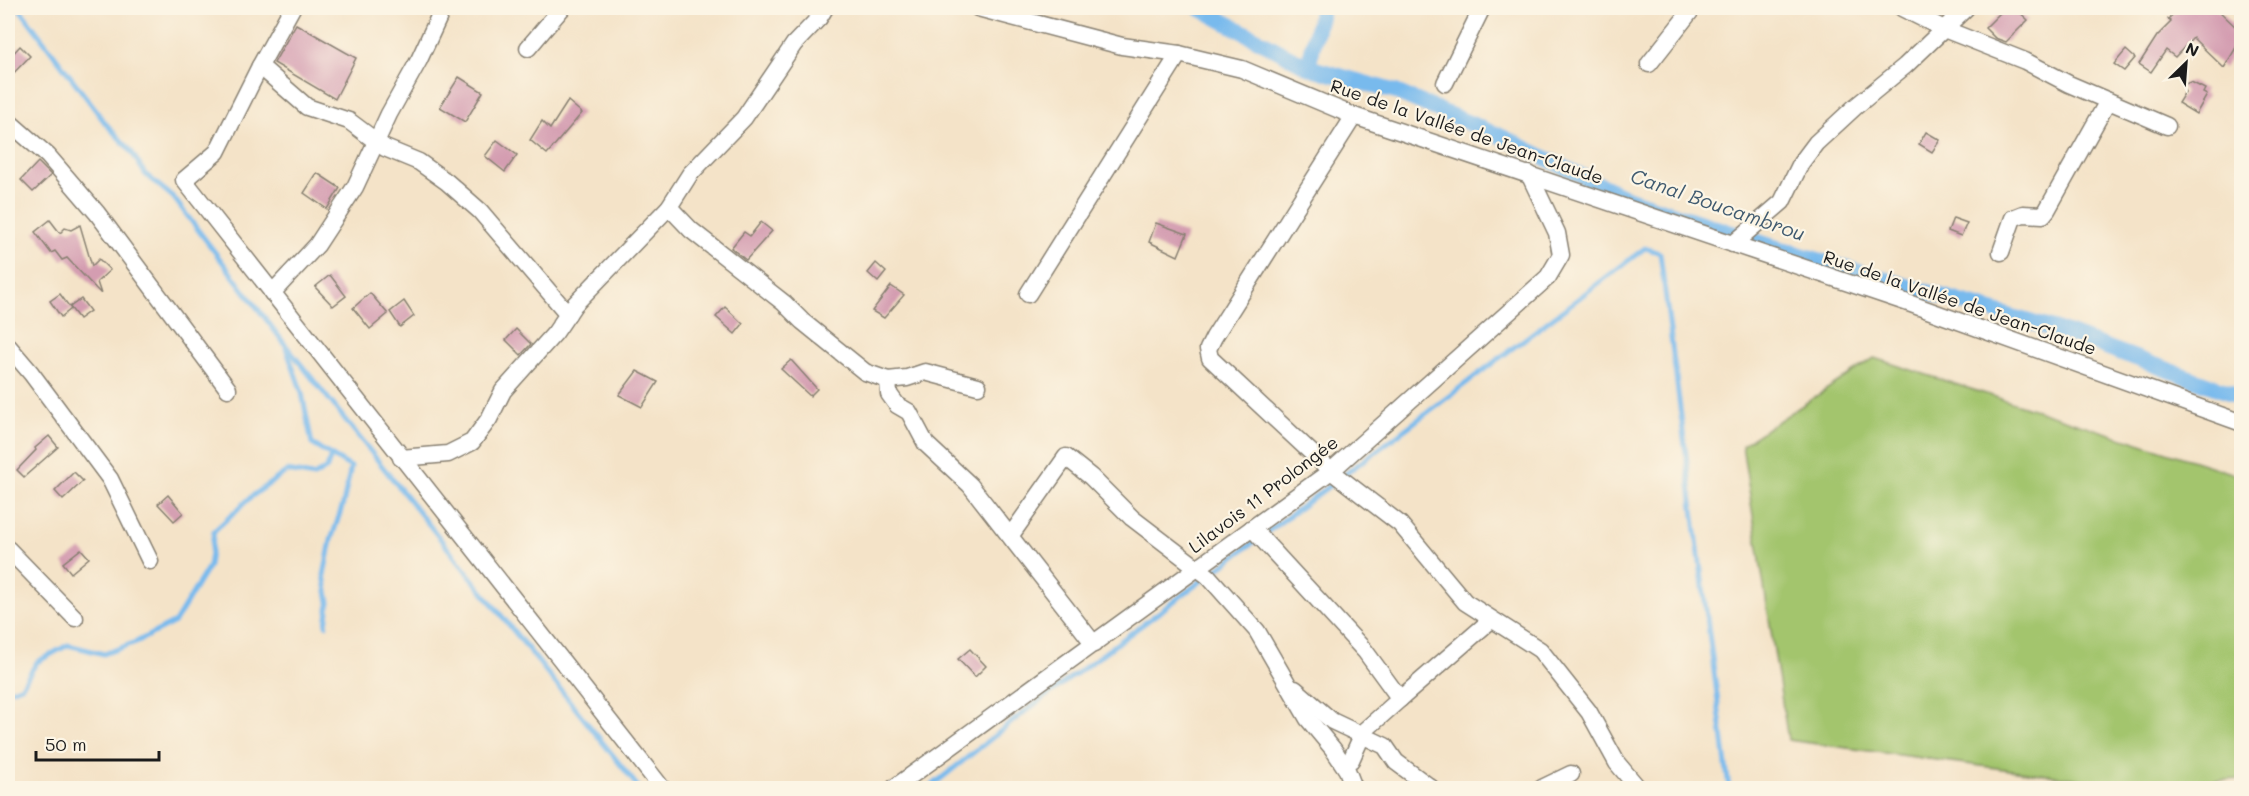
<svg xmlns="http://www.w3.org/2000/svg" width="2249" height="796" font-family="Mali,sans-serif">
<style>
.green{fill:#a3c56d;stroke:#607044;stroke-width:1.5}
.lines{fill:none;stroke-linecap:round;stroke-linejoin:round}
.stream{stroke:#78baed;stroke-width:5}
.canal{stroke:#78baed;stroke-width:16}
.building{fill:#d49db1}
.minor-casing{stroke:#888072;stroke-width:19}
.minor{stroke:#fff;stroke-width:16}
.labels{text-anchor:middle;dominant-baseline:central;stroke-width:4.5;stroke-linejoin:round;paint-order:stroke}
.street-label{font-size:18px;fill:#1c1c1c;stroke:#fcf5e5}
.water-label{font-size:20px;font-style:italic;fill:#415b70;stroke:#fcf5e5}
</style>
<rect width="100%" height="100%" fill="#fcf5e5"/>
<filter id="ink" filterUnits="userSpaceOnUse"><feTurbulence type="fractalNoise" baseFrequency=".0167" numOctaves="2"/><feDisplacementMap in="SourceGraphic" scale="12" xChannelSelector="R" yChannelSelector="G"/><feConvolveMatrix kernelMatrix="1 2 1 2 8 2 1 2 1" color-interpolation-filters="sRGB"/></filter>
<filter id="wash" filterUnits="userSpaceOnUse"><feTurbulence type="fractalNoise" baseFrequency=".008" numOctaves="4" result="noise"/><feDisplacementMap in="SourceGraphic" scale="24" xChannelSelector="R" yChannelSelector="G"/><feGaussianBlur stdDeviation="1.35" result="paint"/><feColorMatrix in="noise" values="0 0 0 0 0 0 0 0 0 0 0 0 0 0 0 0 0 1.4 0 .05"/><feComposite in="paint" operator="in"/></filter>
<g filter="url(#wash)">
<rect width="100%" height="100%" fill="#f4e3c8"/>
<polygon class="green" points="1874,358 2241,476 2241,779 2130,786 1788,740 1742,445"/>
<g class="lines">
<g class="stream">
<polyline points="19,8 106,124 131,151 145,174 173,197 284,343 639,788"/>
<polyline points="286,348 302,393 312,444 351,467 343,504 331,540 324,575 329,602 326,625"/>
<polyline points="8,691 22,686 37,662 68,645 104,654 136,642 175,622 209,566 214,531 251,497 287,471 314,476 327,468 331,455"/>
<polyline points="929,788 1022,714 1379,449 1645,248 1660,253 1729,788"/>
</g>
<g class="canal">
<polyline points="1199,8 1308,67 1396,92 1502,137 1627,198 1774,247 2070,334 2242,397"/>
<polyline points="1308,67 1322,8"/>
</g>
</g>
<g id="blocks">
<g class="building">
<polygon points="2005,8 2015,8 2028,20 2006,42 1995,38 1985,28"/>
<polygon points="2180,8 2216,8 2241,32 2241,39 2224,68 2193,38 2175,57 2166,50 2151,72 2139,64 2157,36 2171,22 2168,19"/>
<polygon points="296,24 356,58 335,99 274,63"/>
<polygon points="20,46 30,56 8,79 8,59"/>
<polygon points="2126,50 2135,58 2124,71 2114,64"/>
<polygon points="459,77 483,92 465,122 440,107"/>
<polygon points="2191,82 2205,89 2203,93 2207,95 2196,114 2178,103 2185,92 2181,85"/>
<polygon points="568,101 582,113 547,154 530,140 542,121 550,129"/>
<polygon points="1926,132 1940,140 1932,152 1919,144"/>
<polygon points="497,140 517,155 505,172 485,156"/>
<polygon points="38,162 51,175 33,192 21,180"/>
<polygon points="317,173 340,188 327,209 304,193"/>
<polygon points="1953,218 1967,223 1961,236 1948,231"/>
<polygon points="50,220 60,233 65,228 71,230 80,225 92,266 99,259 110,270 97,282 101,294 67,258 62,260 55,251 51,253 35,232"/>
<polygon points="761,222 772,231 746,260 731,248 744,232 750,236"/>
<polygon points="1156,223 1187,234 1178,256 1149,242"/>
<polygon points="876,263 886,272 878,282 868,273"/>
<polygon points="330,275 346,296 333,306 315,287"/>
<polygon points="891,286 904,295 884,318 872,311"/>
<polygon points="370,293 388,314 370,329 353,308"/>
<polygon points="60,294 71,309 61,317 50,301"/>
<polygon points="81,299 90,311 79,319 70,307"/>
<polygon points="404,301 414,316 400,327 390,312"/>
<polygon points="725,307 743,324 735,334 716,317"/>
<polygon points="516,329 531,344 521,355 506,340"/>
<polygon points="791,360 817,389 810,396 781,369"/>
<polygon points="637,371 658,382 642,407 619,395"/>
<polygon points="49,436 58,447 24,477 17,470 36,450 35,448"/>
<polygon points="74,472 83,481 63,500 55,491"/>
<polygon points="168,495 183,513 174,521 158,504"/>
<polygon points="81,549 89,558 71,573 63,563"/>
<polygon points="970,649 986,666 975,677 958,659"/>
</g>
</g>
</g>
<g filter="url(#ink)">
<use href="#blocks" fill-opacity="0" stroke="#888072" stroke-width="1.5"/>
<g class="lines">
<defs>
<g id="minor">
<polyline points="292,8 260,66 217,152 184,180 662,788"/>
<polyline points="978,8 1122,46 1179,54 1242,69 1354,116 1911,304 2242,423"/>
<polyline points="1902,8 1944,29 2025,61 2069,84 2167,126"/>
<polyline points="528,48 562,8"/>
<polyline points="1649,64 1693,8"/>
<polyline points="260,66 307,107 349,121 385,148 419,162 447,182 480,211 568,314"/>
<polyline points="1445,83 1482,8"/>
<polyline points="1354,116 1214,337 1208,349 1210,358 1331,471 1400,524 1465,602 1540,650 1589,712 1617,763 1638,788"/>
<polyline points="8,121 48,156 97,213 228,389"/>
<polyline points="669,207 691,230 784,303 802,321 865,372 888,380 907,378 925,372 978,386"/>
<polyline points="1733,244 1782,202 1801,163 1816,143 1855,107 1905,66 1966,8"/>
<polyline points="2001,252 2013,218 2023,214 2043,215 2047,210 2108,101"/>
<polyline points="272,293 317,245 355,187 389,114 419,60 443,8"/>
<polyline points="1028,294 1179,54"/>
<polyline points="8,346 31,373 110,479 150,561"/>
<polyline points="888,380 889,394 897,405 909,412 926,444 970,485 1094,644"/>
<polyline points="401,458 448,454 472,442 489,419 503,391 555,333 574,305 669,207 690,174 744,118 794,44 819,18 825,8"/>
<polyline points="1252,528 1365,651 1400,699 1364,731 1351,760 1343,763"/>
<polyline points="1011,535 1066,457 1091,477 1132,518 1208,576 1257,631 1308,719 1333,749 1347,770 1354,788"/>
<polyline points="8,549 75,618"/>
<polyline points="1295,689 1332,721 1385,746 1396,762 1431,788"/>
<polyline points="1400,699 1491,620"/>
<polyline points="894,788 1331,471 1548,277 1561,255 1557,233 1529,174"/>
<polyline points="1542,788 1571,774"/>
</g>
</defs>
<use href="#minor" class="minor-casing"/>
<use href="#minor" class="minor"/>
</g>
</g>
<g class="labels">
<g class="street-label">
<text transform="translate(1467 131) rotate(19)">Rue de la Vallée de Jean-Claude</text>
<text transform="translate(1960 302) rotate(19)">Rue de la Vallée de Jean-Claude</text>
<text transform="translate(1263 494) rotate(-37)">Lilavois 11 Prolongée</text>
</g>
<g class="water-label">
<text transform="translate(1718 204) rotate(19)">Canal Boucambrou</text>
</g>
</g>
<rect width="2249" height="796" fill="none" stroke="#fcf5e5" stroke-width="30"/>
<g transform="translate(2186 63) rotate(25)" stroke="#fcf5e5" stroke-width="4.5" paint-order="stroke">
<path d="M0-4.5L10 22L0 15L-10 22Z" fill="#1c1c1c"/>
<text y="-9" font-size="16" font-weight="bold" text-anchor="middle" fill="#1c1c1c">N</text>
</g>
<path d="M36 751v9h123v-9" fill="none" stroke="#1c1c1c" stroke-width="3"/>
<text x="45" y="751" font-size="18" fill="#1c1c1c" stroke="#fcf5e5" stroke-width="4.5" paint-order="stroke">50 m</text>
</svg>
